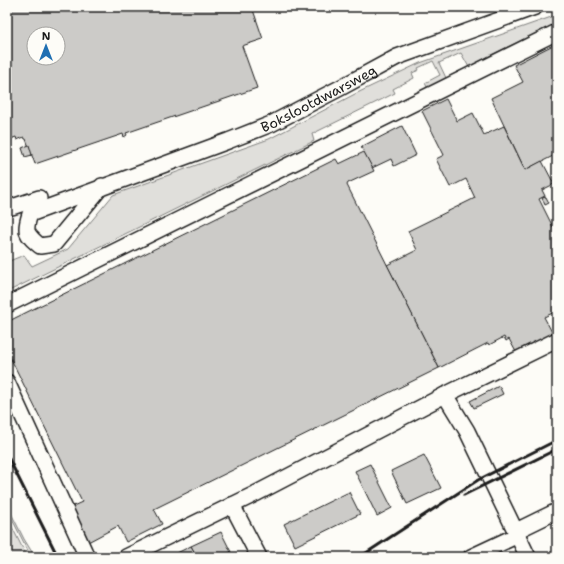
<svg xmlns="http://www.w3.org/2000/svg" width="564" height="564" font-family="'Shantell Sans',sans-serif">
<style>
.green{fill:#e0dfdb;stroke:#7e7e7c}
.building{fill:#cccbc8;stroke:#1c1c1c;fill-rule:evenodd}
.lines{fill:none;stroke-linecap:round;stroke-linejoin:round}
.minor-casing{stroke:#1c1c1c;stroke-width:18}
.minor{stroke:#fdfcf7;stroke-width:15}
.rail{stroke:#1c1c1c;stroke-width:3}
.labels{text-anchor:middle;dominant-baseline:central;stroke-width:3;stroke-linejoin:round;paint-order:stroke}
.street-label{font-size:14px;fill:#1c1c1c;stroke:#fdfcf7}
</style>
<rect width="100%" height="100%" fill="#fdfcf7"/>
<filter id="ink" filterUnits="userSpaceOnUse"><feTurbulence type="fractalNoise" baseFrequency=".025" numOctaves="2"/><feDisplacementMap in="SourceGraphic" scale="8" xChannelSelector="R" yChannelSelector="G"/><feConvolveMatrix kernelMatrix="1 2 1 2 8 2 1 2 1" color-interpolation-filters="sRGB"/></filter>
<g filter="url(#ink)">
<g class="green">
<polygon points="557,15 557,23 487,57 470,69 461,53 439,63 447,80 428,89 425,83 440,75 433,61 418,68 419,70 412,73 414,78 393,89 395,93 312,134 314,141 7,292 7,262 24,255 32,266 68,249 113,195 269,139 355,94 420,63"/>
<polygon points="7,505 24,539 35,557 31,557 7,509"/>
<polygon points="7,517 27,557 7,557"/>
</g>
<g class="building">
<path d="M7 7H154L155 10 163 7H252L263 39 242 46 257 88 126 133 127 135 124 137 123 134 35 164 26 139H25L24 137 17 140 16 137 8 140 7 138ZM34 34H58V58H34Z"/>
<polygon points="557,43 557,154 525,170 491,98 523,82 514,65"/>
<polygon points="446,99 457,121 473,113 484,135 504,126 525,170 542,161 554,184 542,190 545,196 539,199 557,235 557,311 544,317 553,334 516,352 509,339 506,341 504,337 489,345 488,343 439,368 387,265 417,250 408,231 475,198 466,179 450,187 436,159 444,155 422,111"/>
<polygon points="402,126 416,155 394,166 391,159 372,168 361,147"/>
<polygon points="29,145 32,155 25,157 22,148"/>
<polygon points="364,152 374,171 348,183 347,185 439,368 154,509 162,524 126,542 118,526 88,542 71,507 82,502 7,351 7,322 336,159 339,164"/>
<polygon points="546,197 549,203 545,205 542,198"/>
<polygon points="499,386 503,394 474,408 470,401"/>
<polygon points="424,455 441,488 407,504 391,471"/>
<polygon points="370,464 392,508 377,516 355,471"/>
<polygon points="349,492 360,514 295,546 284,524"/>
<polygon points="221,532 231,552 220,557 197,557 191,546"/>
<polygon points="191,546 196,555 193,557 169,557"/>
</g>
<g class="lines">
<defs>
<g id="minor">
<path id="s1" d="M102 186 54 244 40 246C26 234 24 232 30 214L228 141 271 124 340 88 397 57 535 7"/>
<polyline points="7,206 12,207 39,198"/>
<polyline points="7,305 557,32"/>
<polyline points="7,382 87,557"/>
<polyline points="445,395 467,431 528,557"/>
<polyline points="232,505 259,557"/>
<polyline points="516,531 557,511"/>
<polyline points="126,557 255,494 445,395 557,340"/>
<polyline points="471,557 518,535"/>
</g>
</defs>
<use href="#minor" class="minor-casing"/>
<use href="#minor" class="minor"/>
<g class="rail">
<polyline points="7,455 58,557"/>
<polyline points="464,495 557,449"/>
<polyline points="360,557 478,480 557,440"/>
</g>
</g>
</g>
<g class="labels">
<g class="street-label">
<text stroke="none"><textPath href="#s1" startOffset="438">Bokslootdwarsweg</textPath></text>
</g>
</g>
<rect width="564" height="564" fill="none" stroke="#fdfcf7" stroke-width="24"/>
<rect x="12" y="12" width="540" height="540" fill="none" stroke="#1c1c1c" stroke-width="1.5" filter="url(#ink)"/>
<g transform="translate(46 46)"><circle r="19" fill="#fdfcf7" stroke="#a3a29f"/>
<path d="M0-3L7 15L0 10L-7 15Z" fill="#1f6fb2"/>
<text y="-6" font-size="11" font-weight="bold" text-anchor="middle" fill="#1c1c1c">N</text>
</g>
</svg>
